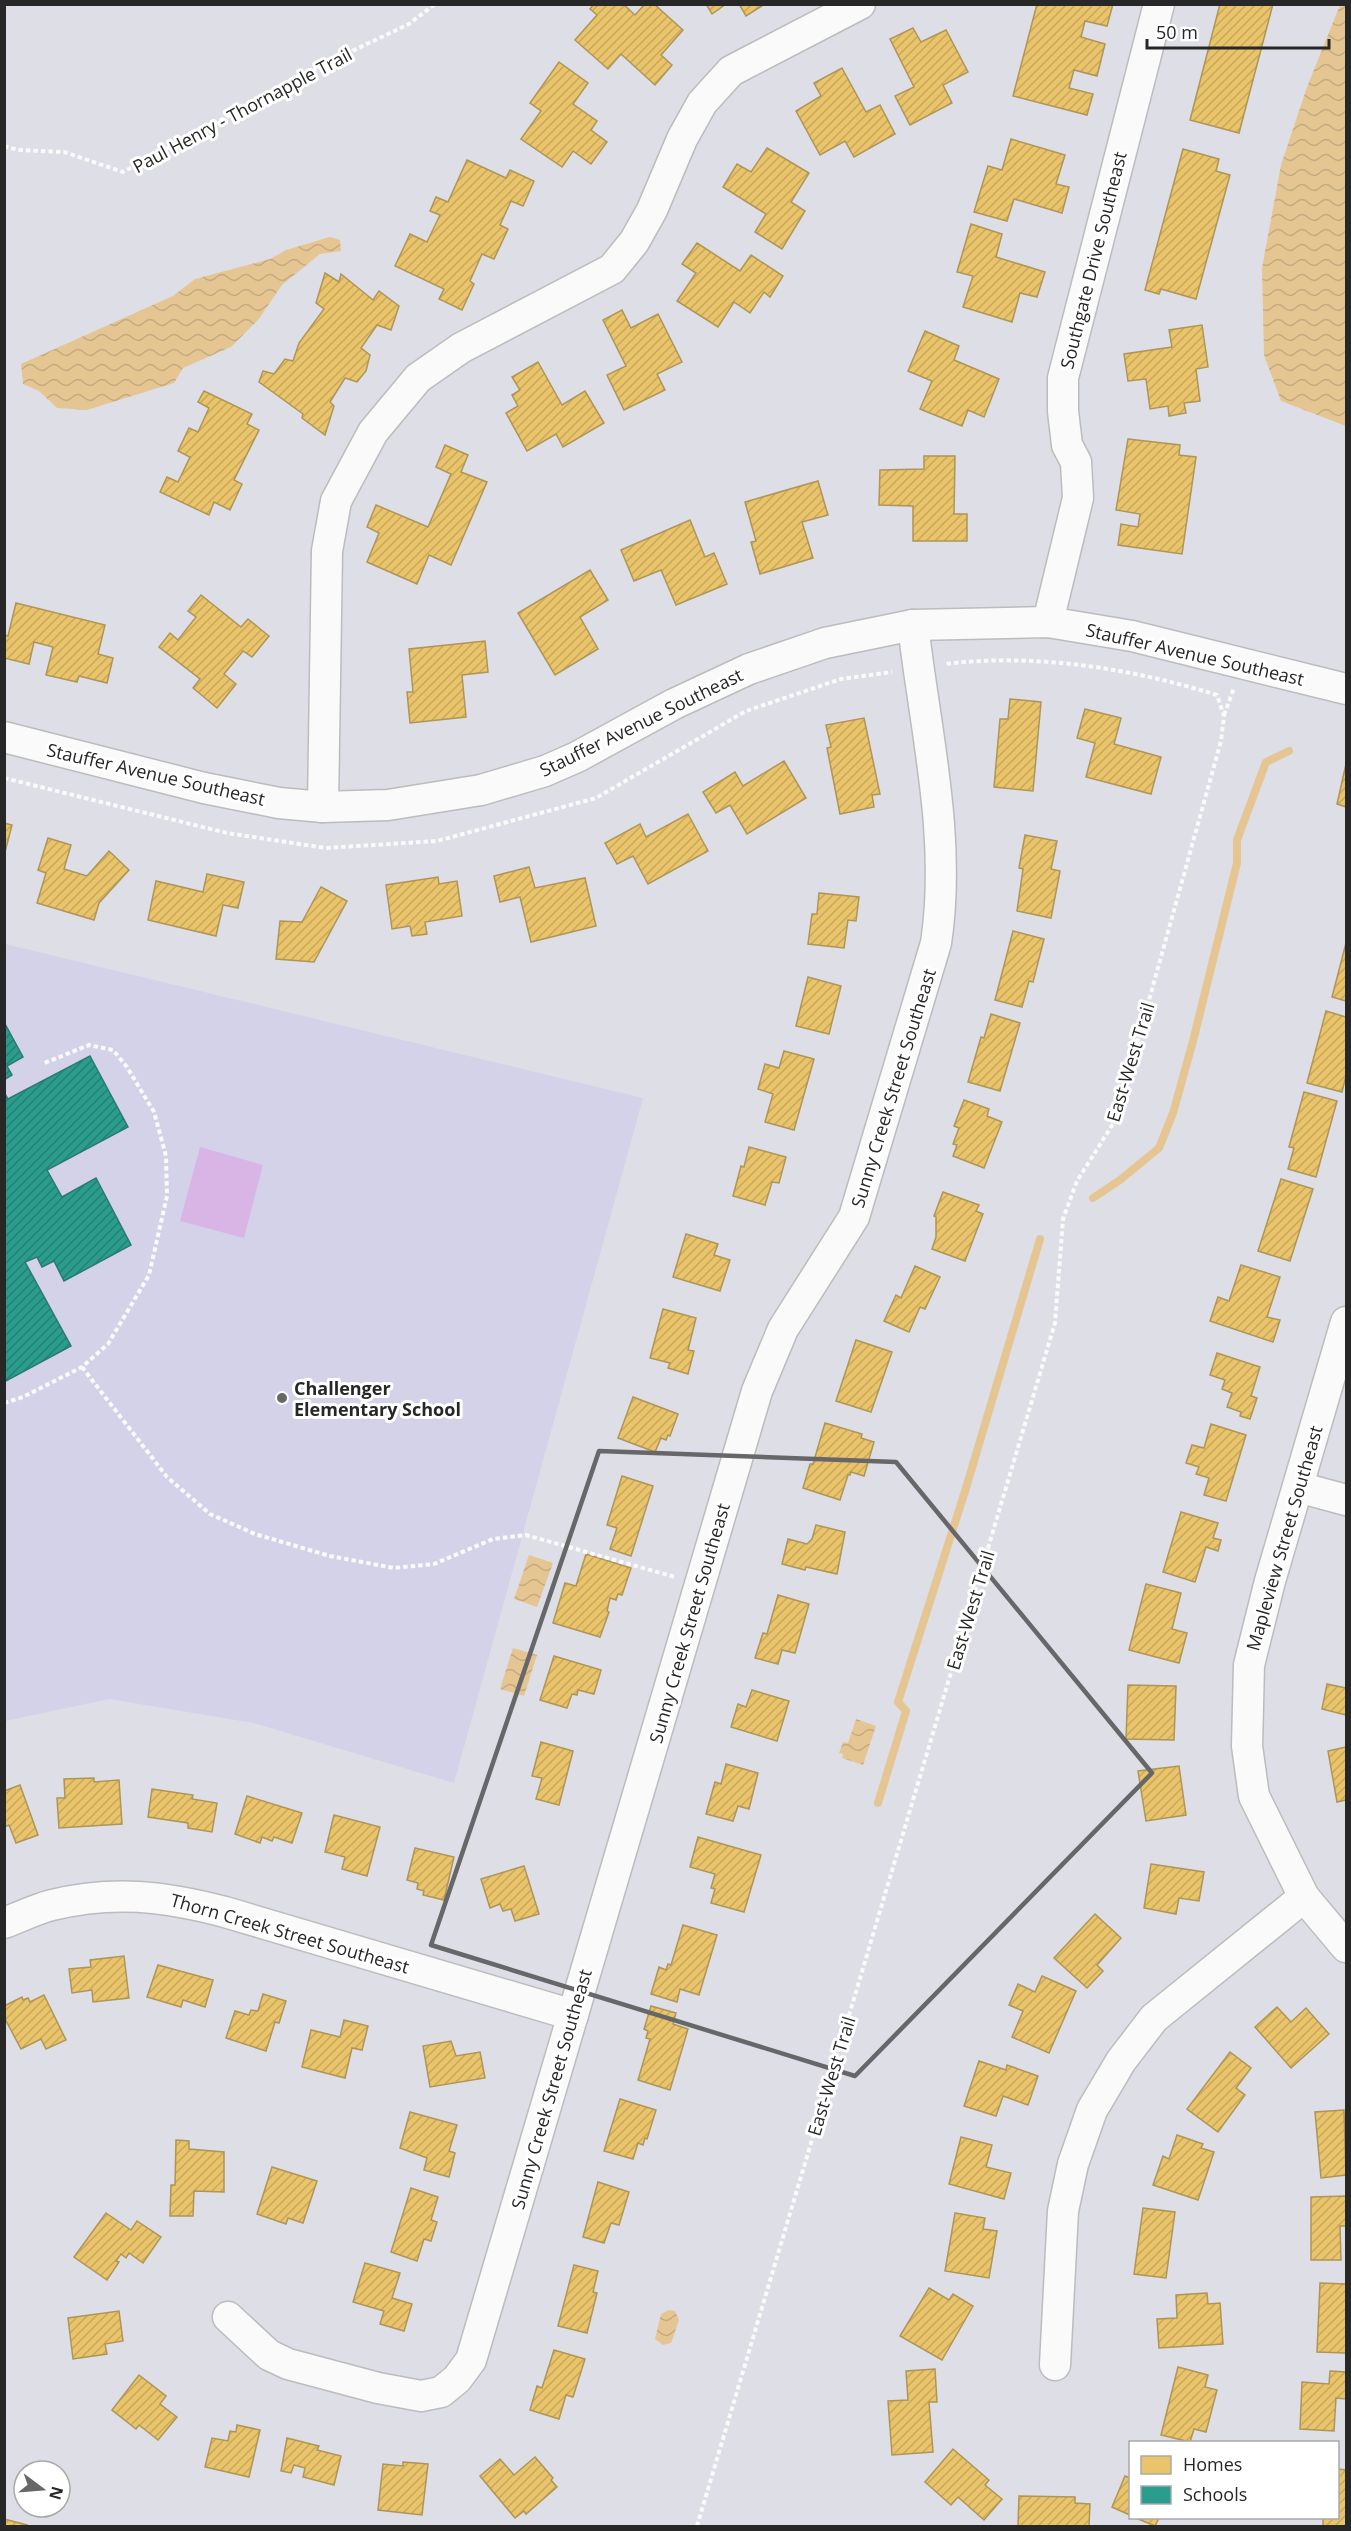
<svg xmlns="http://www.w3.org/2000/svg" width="1351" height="2531" font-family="'Open Sans',sans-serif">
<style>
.education{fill:#d3d2e9}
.pitch{fill:#d9b5e6}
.water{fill:url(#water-waves)}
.homes{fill:url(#homes-hatch);stroke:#af9556;stroke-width:1.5}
.schools{fill:url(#schools-hatch);stroke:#297a70;stroke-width:1.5}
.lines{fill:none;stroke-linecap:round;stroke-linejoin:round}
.stream{stroke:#e5c693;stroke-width:8}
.minor-casing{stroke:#bcbcbd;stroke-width:33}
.path{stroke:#fafafb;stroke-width:4;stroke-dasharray:4.5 3;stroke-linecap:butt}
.minor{stroke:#fafafb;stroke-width:30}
.marked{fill:none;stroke:#67676a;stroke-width:4.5;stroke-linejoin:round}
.poi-dot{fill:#67676a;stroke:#fff;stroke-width:2}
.labels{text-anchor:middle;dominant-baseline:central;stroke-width:6;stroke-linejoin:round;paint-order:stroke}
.street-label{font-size:18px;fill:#272727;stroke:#fff}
.poi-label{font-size:18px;font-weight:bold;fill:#272727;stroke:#fff;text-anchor:start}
</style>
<defs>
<pattern id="water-waves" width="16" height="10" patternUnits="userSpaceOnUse" patternTransform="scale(1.5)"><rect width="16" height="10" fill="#e5c693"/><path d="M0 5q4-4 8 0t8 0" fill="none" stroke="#c4aa7f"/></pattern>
<pattern id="homes-hatch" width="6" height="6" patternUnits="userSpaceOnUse" patternTransform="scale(1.5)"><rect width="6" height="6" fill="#e9c46a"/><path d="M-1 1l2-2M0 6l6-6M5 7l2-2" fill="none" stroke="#c8a85c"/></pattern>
<pattern id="schools-hatch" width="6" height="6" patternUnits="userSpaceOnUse" patternTransform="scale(1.5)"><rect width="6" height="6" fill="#2a9d8f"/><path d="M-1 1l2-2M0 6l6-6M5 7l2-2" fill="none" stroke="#248075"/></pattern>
</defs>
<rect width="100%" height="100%" fill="#dddee6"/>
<polygon class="education" points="5,944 643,1098 454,1783 254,1723 109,1699 5,1721"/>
<polygon class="pitch" points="200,1147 263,1165 244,1238 180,1221"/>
<g class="water">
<polygon points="1340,5 1346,5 1346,426 1281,401 1264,355 1262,268 1281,165 1307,87"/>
<polygon points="330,237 340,240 341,251 320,254 282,285 258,320 231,347 183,368 174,383 87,410 57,408 39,391 23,384 21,364 173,296 195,279 270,259 286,250"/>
<polygon points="529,1555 553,1563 537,1607 514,1599"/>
<polygon points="513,1648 537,1655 524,1696 500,1689"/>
<polygon points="856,1719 876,1726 863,1765 842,1758 843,1754 839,1753 843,1742 848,1743"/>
<polygon points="669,2310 675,2311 679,2320 671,2343 663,2345 655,2339 661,2314"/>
</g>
<g class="homes">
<polygon points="594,4 623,4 635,15 645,4 654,4 683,30 661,55 672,65 655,85 621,54 608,69 575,40 597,15 590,9"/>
<polygon points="706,4 726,4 712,14"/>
<polygon points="739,4 765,4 746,16"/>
<polygon points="1037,4 1113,4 1107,26 1085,21 1081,37 1105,44 1097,76 1074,70 1069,88 1093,94 1087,115 1013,96"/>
<polygon points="1220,4 1273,4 1239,133 1190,120"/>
<polygon points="913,28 921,42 946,30 968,72 943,85 952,103 910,125 895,96 914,87 890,39"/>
<polygon points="559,62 588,83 573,104 597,121 591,130 607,142 591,164 573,151 562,167 521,139 541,111 530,103"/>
<polygon points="842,68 866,112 880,105 895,134 854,157 845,141 820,155 796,111 821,96 814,83"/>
<polygon points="1011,139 1065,155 1056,184 1069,187 1062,213 1014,199 1007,221 974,212 988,166 1002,170"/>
<polygon points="767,148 809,173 791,202 805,211 782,249 755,232 766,214 723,187 737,164 751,172"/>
<polygon points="1183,149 1219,159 1216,171 1230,175 1196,299 1161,289 1159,294 1145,290"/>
<polygon points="467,160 506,178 510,170 534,181 523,206 511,201 500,225 508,229 494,259 482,254 470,281 474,284 462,310 439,299 444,289 395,266 410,234 427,242 440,215 430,211 436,197 448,202"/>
<polygon points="971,224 1002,234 996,257 1045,272 1037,297 1020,293 1012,322 963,307 973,276 957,272"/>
<polygon points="697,243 740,271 751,255 783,276 770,297 764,292 750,313 734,302 718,327 677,301 696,273 682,264"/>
<polygon points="325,273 339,282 341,274 373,300 379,291 399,306 391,330 377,325 361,348 370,355 366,371 357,382 345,378 330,402 334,406 325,435 302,418 303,414 259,382 263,371 274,374 285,359 293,361 299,343 324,309 316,303"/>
<polygon points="622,310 631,328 658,314 682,362 657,374 665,390 624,410 607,375 626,366 603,320"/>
<polygon points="1202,325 1208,367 1196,369 1200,401 1184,403 1186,413 1169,416 1168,406 1150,409 1146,379 1128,381 1124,354 1172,347 1169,330"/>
<polygon points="925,331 959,346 954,360 999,379 984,417 968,410 962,426 920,409 932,381 908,371"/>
<polygon points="538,362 562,405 585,391 604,423 563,447 556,434 527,451 506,413 518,406 512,395 520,390 512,377"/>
<polygon points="204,391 252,414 247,424 259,430 234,480 242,484 230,510 214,502 209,515 160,492 167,477 178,482 190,457 178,451 189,428 198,432 209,408 198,402"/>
<polygon points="1128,439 1180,445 1179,455 1196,457 1182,554 1118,545 1121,524 1138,527 1140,514 1116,510"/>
<polygon points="445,445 468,455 461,472 487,482 451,565 429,555 417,584 367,562 379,533 367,527 376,505 428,527 451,474 436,467"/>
<polygon points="924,456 955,456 954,514 967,514 967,541 913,541 913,506 879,505 880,470 924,469"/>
<polygon points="818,481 828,515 802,522 813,558 760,574 751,542 756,541 745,502"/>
<polygon points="690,520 705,557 714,553 727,584 676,605 661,570 634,581 621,550"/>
<polygon points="590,570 608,600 580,617 598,649 555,675 518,613"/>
<polygon points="201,595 241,627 248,619 269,636 252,657 243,651 224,674 236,684 217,708 193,688 200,679 159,647 170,633 178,640 196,617 188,611"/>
<polygon points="16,603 105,625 98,654 113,658 107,683 79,676 77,682 46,675 53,647 34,642 29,664 4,658 4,635 8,636"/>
<polygon points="485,641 488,672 462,675 466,717 410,723 407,692 413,692 409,649"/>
<polygon points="1010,699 1041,702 1033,791 994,787 1000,719 1008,719"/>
<polygon points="1085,709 1121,718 1114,744 1161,757 1151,794 1086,777 1095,743 1077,738"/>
<polygon points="864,718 880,794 872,795 874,807 840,814 827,748 831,747 826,725"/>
<polygon points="784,761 806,798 747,834 730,805 716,813 703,792 735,772 743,786"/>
<polygon points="1346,764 1346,807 1337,804"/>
<polygon points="688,814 708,851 648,884 633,856 617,864 605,843 640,824 646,837"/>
<polygon points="4,823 12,825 4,856"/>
<polygon points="1025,835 1057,841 1051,869 1060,871 1051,918 1017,911 1023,869 1019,868"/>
<polygon points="48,838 71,845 64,869 87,876 109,851 129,870 99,903 94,920 37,903 46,873 38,870"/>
<polygon points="529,867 535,888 585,878 596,926 531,942 520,897 500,902 494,876"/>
<polygon points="207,874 244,882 238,908 223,905 216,936 148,920 156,881 203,892"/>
<polygon points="438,877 439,884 457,881 462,916 425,922 427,934 412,936 410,926 392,929 386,885"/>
<polygon points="321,887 347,901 314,962 276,959 280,921 302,922"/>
<polygon points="819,893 859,897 856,921 848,920 844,948 808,944 812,914 817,914"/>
<polygon points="1013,931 1044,939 1033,982 1029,981 1022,1007 995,1000"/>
<polygon points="1346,943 1346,1001 1332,997"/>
<polygon points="808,977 841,986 829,1034 796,1026"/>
<polygon points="1326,1011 1346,1017 1346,1076 1342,1092 1307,1083"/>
<polygon points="991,1014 1020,1023 1000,1091 968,1082 981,1037 984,1038"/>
<polygon points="784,1051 814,1059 794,1130 765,1122 773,1094 758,1089 765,1064 779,1068"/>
<polygon points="1304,1092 1337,1101 1316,1177 1288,1169 1294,1148 1289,1147"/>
<polygon points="964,1100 989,1109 987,1116 1002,1122 984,1168 953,1156 957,1145 953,1144 959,1128 954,1126"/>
<polygon points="749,1147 786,1157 779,1183 772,1182 765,1205 733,1196 741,1166 744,1167"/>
<polygon points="1281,1179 1313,1189 1290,1261 1258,1251"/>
<polygon points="943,1192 979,1205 976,1211 983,1214 965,1261 932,1249 936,1237 936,1217 934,1216"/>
<polygon points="686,1234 718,1244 714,1255 730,1260 720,1291 673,1277"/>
<polygon points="1241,1265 1280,1277 1267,1317 1280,1320 1273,1342 1210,1321 1218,1297 1229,1301"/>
<polygon points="915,1266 940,1277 925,1309 920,1307 909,1332 884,1321 896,1295 901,1298"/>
<polygon points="663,1309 696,1318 688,1350 694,1351 688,1374 668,1368 670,1363 650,1358"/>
<polygon points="856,1340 892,1352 871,1412 836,1401"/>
<polygon points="1217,1353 1260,1367 1251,1396 1257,1398 1250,1419 1240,1416 1241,1412 1227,1407 1232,1393 1222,1389 1225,1380 1210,1375"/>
<polygon points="633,1397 678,1414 670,1436 668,1435 666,1440 661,1438 655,1452 618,1438"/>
<polygon points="825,1423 862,1434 861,1438 874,1442 864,1476 851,1472 850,1475 848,1475 840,1500 803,1488 810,1464 813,1464"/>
<polygon points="1211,1424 1246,1435 1226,1501 1204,1495 1209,1478 1196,1474 1199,1467 1186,1463 1192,1445 1204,1448"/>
<polygon points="622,1476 653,1486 631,1556 610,1549 617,1528 607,1525"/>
<polygon points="1181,1512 1218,1523 1213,1538 1221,1540 1218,1551 1206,1547 1195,1582 1163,1572"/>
<polygon points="816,1525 845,1532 837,1574 806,1567 805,1570 782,1564 788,1539 807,1544 812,1539"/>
<polygon points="586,1554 631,1568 622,1595 618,1594 616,1600 610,1598 607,1611 609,1612 600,1637 553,1623 565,1583 576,1586"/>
<polygon points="1146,1584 1181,1593 1172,1629 1187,1633 1179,1663 1129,1650"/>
<polygon points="778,1595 809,1604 795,1653 782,1650 778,1664 755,1658 763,1633 767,1634"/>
<polygon points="554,1656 601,1670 594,1694 578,1690 577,1695 572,1694 567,1708 540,1700"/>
<polygon points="1327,1684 1346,1688 1346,1685 1346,1715 1322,1709"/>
<polygon points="1128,1685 1176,1686 1174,1740 1126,1739"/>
<polygon points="752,1690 789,1701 777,1741 731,1727 738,1704 746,1707"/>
<polygon points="541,1742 573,1751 559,1805 536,1799 542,1778 532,1776"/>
<polygon points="1346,1747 1346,1800 1337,1802 1328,1751"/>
<polygon points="726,1764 758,1773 749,1809 738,1806 733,1821 706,1814 715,1782 721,1784"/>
<polygon points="1179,1766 1186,1815 1146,1821 1138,1771"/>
<polygon points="94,1778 94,1782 119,1780 122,1824 59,1828 57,1798 65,1798 64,1779"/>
<polygon points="20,1785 38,1835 16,1843 9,1825 4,1827 4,1791"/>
<polygon points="152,1789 193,1795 192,1799 217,1803 212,1832 188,1828 188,1823 148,1817"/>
<polygon points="247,1796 302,1813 292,1843 274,1837 272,1841 262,1837 260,1843 235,1834"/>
<polygon points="334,1815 380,1827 367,1876 342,1869 345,1857 325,1852"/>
<polygon points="698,1837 761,1855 744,1912 711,1903 715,1889 711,1888 715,1874 690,1867"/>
<polygon points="415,1848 454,1857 444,1900 423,1895 424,1891 417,1889 418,1883 407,1880"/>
<polygon points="1151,1864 1204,1872 1199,1901 1179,1898 1176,1914 1144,1908"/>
<polygon points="524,1866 539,1914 515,1921 511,1909 503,1911 500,1904 490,1908 481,1879"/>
<polygon points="1095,1914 1121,1938 1097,1965 1103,1971 1087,1988 1054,1958"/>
<polygon points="683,1925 717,1935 699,1995 680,1989 677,2002 651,1994 659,1967 666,1970 668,1964 671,1965"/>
<polygon points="124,1956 129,1998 93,2002 92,1990 72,1993 69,1969 91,1967 90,1960"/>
<polygon points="158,1965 213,1980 205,2007 183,2000 181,2007 147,1997"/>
<polygon points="1042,1976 1076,1991 1049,2053 1012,2037 1023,2011 1009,2005 1018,1984 1035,1992"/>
<polygon points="263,1994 286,2001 279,2023 275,2022 266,2051 226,2038 235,2011 249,2015 251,2010 258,2011"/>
<polygon points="44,1995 66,2040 46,2049 41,2039 21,2049 4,2017 4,2006 22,1997 23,2000 28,1998 30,2002"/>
<polygon points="651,2006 676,2013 673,2024 688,2029 670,2090 638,2080 650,2039 646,2038 648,2031 644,2029"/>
<polygon points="1277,2007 1291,2022 1306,2008 1329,2034 1291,2068 1255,2027"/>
<polygon points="344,2020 368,2026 362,2050 352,2048 345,2078 302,2067 311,2030 340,2037"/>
<polygon points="451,2041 456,2056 480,2052 485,2078 430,2087 423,2046"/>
<polygon points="1230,2052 1251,2068 1236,2088 1245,2095 1218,2132 1187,2109"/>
<polygon points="979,2061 1006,2070 1007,2065 1038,2076 1028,2105 1003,2096 996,2116 964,2106"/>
<polygon points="620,2099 656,2110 647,2139 645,2138 643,2145 638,2143 633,2159 604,2151"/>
<polygon points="1344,2110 1346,2175 1321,2178 1315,2112"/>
<polygon points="410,2112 457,2125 449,2151 455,2153 449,2177 424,2170 427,2158 400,2148"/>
<polygon points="1177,2135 1203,2144 1201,2148 1214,2152 1198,2200 1153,2185 1163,2156 1169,2159"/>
<polygon points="961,2137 992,2145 986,2167 1011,2173 1004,2199 949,2184"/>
<polygon points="176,2140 189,2141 189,2149 224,2152 224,2192 194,2191 193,2216 170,2216 171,2185 175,2185"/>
<polygon points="272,2167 317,2181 303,2223 288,2218 286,2224 257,2214"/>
<polygon points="598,2182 629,2192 619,2225 611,2223 604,2243 583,2237"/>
<polygon points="411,2188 438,2197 431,2220 437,2222 431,2241 424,2239 417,2261 391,2252"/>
<polygon points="1346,2196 1346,2226 1340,2226 1341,2260 1311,2260 1311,2197"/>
<polygon points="1143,2208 1175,2212 1166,2278 1134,2274"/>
<polygon points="106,2213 131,2230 137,2221 161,2237 143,2263 129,2253 126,2258 121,2254 116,2261 119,2262 107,2280 74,2257"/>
<polygon points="955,2213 985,2218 983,2229 997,2231 989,2278 945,2271"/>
<polygon points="365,2263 400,2273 392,2298 412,2304 404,2331 380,2324 384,2311 353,2302"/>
<polygon points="574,2265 598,2271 593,2292 597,2293 587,2333 558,2326"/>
<polygon points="1320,2283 1346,2284 1346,2353 1317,2352"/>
<polygon points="929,2288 949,2300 953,2294 973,2306 942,2360 900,2336"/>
<polygon points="1207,2293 1208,2304 1220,2303 1223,2344 1159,2348 1157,2319 1177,2318 1176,2295"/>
<polygon points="119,2311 123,2341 105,2344 107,2354 73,2359 68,2318"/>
<polygon points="554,2350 585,2359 573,2397 566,2395 559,2419 530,2410 537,2386 542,2388"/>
<polygon points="1178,2367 1208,2375 1205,2387 1217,2390 1206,2432 1194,2429 1190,2442 1161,2435"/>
<polygon points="935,2369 937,2402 929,2402 933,2452 892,2455 888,2401 908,2400 906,2371"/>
<polygon points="1330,2371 1346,2372 1346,2399 1336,2398 1334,2431 1300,2429 1302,2382 1329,2384"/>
<polygon points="139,2375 166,2396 160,2404 177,2417 158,2440 139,2425 136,2429 112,2410"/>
<polygon points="237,2425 260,2430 249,2477 205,2467 212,2438 228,2441 230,2431 236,2432"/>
<polygon points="287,2438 319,2446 317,2450 341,2456 334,2485 303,2477 305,2468 294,2465 291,2473 281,2471"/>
<polygon points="953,2449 989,2480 985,2485 1002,2499 984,2520 958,2497 951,2505 925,2482"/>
<polygon points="535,2457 553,2478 551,2480 557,2487 526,2514 524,2511 515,2518 480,2476 500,2459 514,2475"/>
<polygon points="403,2462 428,2464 422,2515 378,2510 383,2464 403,2466"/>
<polygon points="1338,2469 1346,2470 1346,2526 1323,2526 1323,2518 1338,2518"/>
<polygon points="1125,2476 1130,2478 1130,2515 1112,2507"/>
<polygon points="1019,2496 1075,2497 1075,2503 1090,2504 1089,2526 1018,2526"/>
<polygon points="1136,2518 1159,2518 1155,2526"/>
<polygon points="4,2519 27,2525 26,2526 4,2526"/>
</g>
<g class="schools">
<polygon points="4,1022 23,1057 7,1066 12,1075 4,1080"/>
<polygon points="90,1056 128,1127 47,1170 62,1197 96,1178 131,1245 64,1281 54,1261 42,1267 37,1257 25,1262 71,1346 4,1382 4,1092 8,1099"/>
</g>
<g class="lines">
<g class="stream">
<polyline points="1093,1198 1120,1180 1159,1148 1173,1113 1193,1041 1237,863 1237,840 1266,762 1289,751"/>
<polyline points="878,1803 906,1711 898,1702 966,1488 1040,1239"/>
</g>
<defs>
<g id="minor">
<polyline points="1048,622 1078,498 1076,462 1067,445 1063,411 1063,378 1159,4"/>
<polyline points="4,737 204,788 279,803 323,807 388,805 481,790 545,771 577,757 674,704 749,669 825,643 913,625 1048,622 1132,636 1346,689"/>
<polyline points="323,807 327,551 336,501 373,432 418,378 461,348 612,269 634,242 652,210 682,139 702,103 731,71 860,4"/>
<polyline points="1346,1322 1270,1581 1249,1665 1247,1746 1254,1796 1304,1897 1346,1947"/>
<polyline points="1298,1487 1346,1500"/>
<path d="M4 1923C20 1917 36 1909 52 1905 113 1890 164 1896 225 1912L573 2015"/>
<path d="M228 2317 269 2355 288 2364 378 2388 421 2396 441 2392 457 2379 471 2360 757 1391 783 1329 854 1217 936 943C952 837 925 730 913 625"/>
<polyline points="1055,2365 1063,2211 1073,2164 1092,2110 1121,2061 1154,2018 1304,1897"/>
</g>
</defs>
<use href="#minor" class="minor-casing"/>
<g class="path">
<polyline points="4,146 18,150 64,152 123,172 331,61 409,24 435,4"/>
<polyline points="1224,715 1234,688"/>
<polyline points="4,778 227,833 326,848 437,841 596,798 746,711 841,679 892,672"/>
<polyline points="82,1367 167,1477 210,1514 255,1534 330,1556 394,1568 434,1564 493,1539 526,1535 675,1577"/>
<polyline points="4,1403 23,1397 82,1367 108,1344 149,1275 167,1196 166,1156 154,1112 127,1067 113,1050 89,1045 42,1064"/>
<path d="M697 2526 1055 1323 1063 1219 1077 1181 1116 1119 1221 741 1224 716 1217 695C1130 668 1035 653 944 664"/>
</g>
<use href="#minor" class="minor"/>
</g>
<path class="marked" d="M599 1451 896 1462 1152 1773 855 2076 431 1945Z"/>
<circle class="poi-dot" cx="282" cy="1398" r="6"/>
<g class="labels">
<g class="street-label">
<text transform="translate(242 110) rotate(-28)">Paul Henry - Thornapple Trail</text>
<text transform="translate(1093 260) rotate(-76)">Southgate Drive Southeast</text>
<text transform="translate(1195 654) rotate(13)">Stauffer Avenue Southeast</text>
<text transform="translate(641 722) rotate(-26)">Stauffer Avenue Southeast</text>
<text transform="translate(156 774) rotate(13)">Stauffer Avenue Southeast</text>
<text transform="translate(1130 1062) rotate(-73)">East-West Trail</text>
<text transform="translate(893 1088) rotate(-73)">Sunny Creek Street Southeast</text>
<text transform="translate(1284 1538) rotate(-74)">Mapleview Street Southeast</text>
<text transform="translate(970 1610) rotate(-73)">East-West Trail</text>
<text transform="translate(689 1623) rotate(-74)">Sunny Creek Street Southeast</text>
<text transform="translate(290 1933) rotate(16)">Thorn Creek Street Southeast</text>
<text transform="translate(831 2076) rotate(-73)">East-West Trail</text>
<text transform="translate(551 2089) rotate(-74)">Sunny Creek Street Southeast</text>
</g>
<g class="poi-label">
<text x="294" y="1388">Challenger<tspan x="294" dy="21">Elementary School</tspan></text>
</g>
</g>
<rect width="1351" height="2531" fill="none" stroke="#272727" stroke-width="12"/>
<rect x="1129" y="2441" width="210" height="78" fill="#ffffff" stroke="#a9a9a9" stroke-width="1.5"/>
<rect x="1141" y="2456" width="30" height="18" fill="#e9c46a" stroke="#a9a9a9" stroke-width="1.5"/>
<text x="1183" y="2471" font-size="18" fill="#272727">Homes</text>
<rect x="1141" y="2486" width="30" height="18" fill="#2a9d8f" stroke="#a9a9a9" stroke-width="1.5"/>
<text x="1183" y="2501" font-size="18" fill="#272727">Schools</text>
<g transform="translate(42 2489) rotate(106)"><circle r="28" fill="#ffffff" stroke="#a9a9a9" stroke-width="1.5"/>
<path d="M0-4.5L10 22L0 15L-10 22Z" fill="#67676a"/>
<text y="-9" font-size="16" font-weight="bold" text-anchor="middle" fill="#272727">N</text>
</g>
<path d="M1147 39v9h182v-9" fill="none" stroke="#272727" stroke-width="3"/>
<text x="1156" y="39" font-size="18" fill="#272727" stroke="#ffffff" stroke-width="4.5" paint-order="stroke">50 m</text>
</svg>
